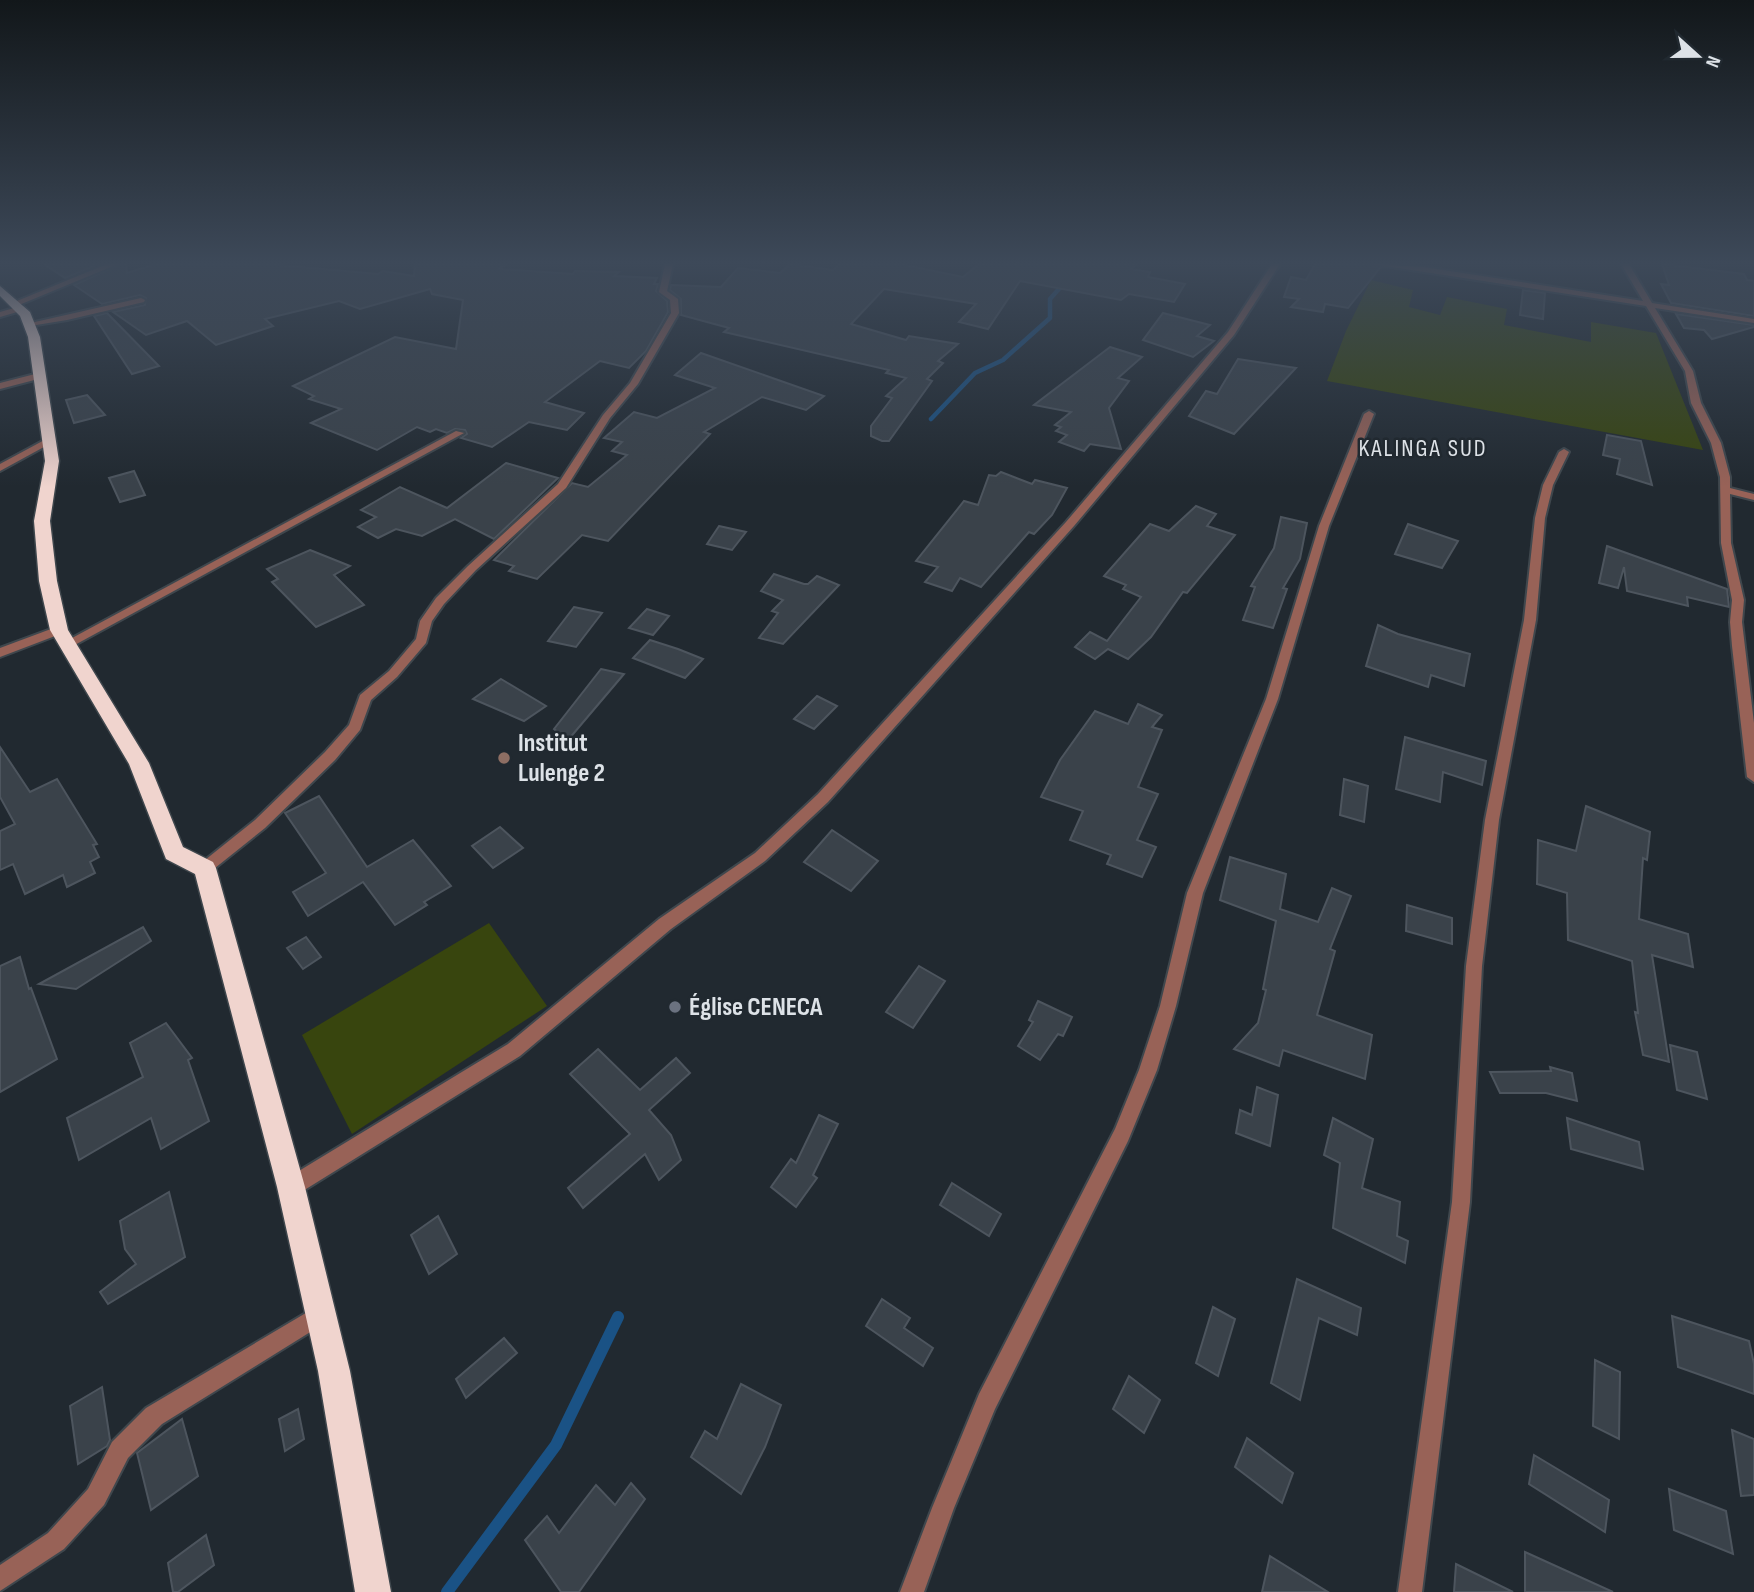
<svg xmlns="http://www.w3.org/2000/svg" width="1754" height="1592" font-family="'Sofia Sans Condensed',sans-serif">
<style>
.green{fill:#38450e}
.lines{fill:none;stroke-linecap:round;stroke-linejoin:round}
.stream-far1{stroke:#1a5285;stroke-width:4.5}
.stream{stroke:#1a5285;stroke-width:12}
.building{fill:#3a424a;stroke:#4d555e;stroke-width:2}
.street-casing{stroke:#3f474d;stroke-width:4}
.highway-casing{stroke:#3f474d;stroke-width:3}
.street{fill:#986257;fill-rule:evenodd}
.highway{fill:#f0d4ce;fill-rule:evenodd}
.education-dot{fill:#8d6e63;stroke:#212930;stroke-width:2.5}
.worship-dot{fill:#6b7280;stroke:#212930;stroke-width:2.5}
.labels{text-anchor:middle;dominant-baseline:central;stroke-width:5;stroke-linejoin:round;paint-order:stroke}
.far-quarter-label{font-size:24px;letter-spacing:2px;fill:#dde2e7;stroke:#212930}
.poi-label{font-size:26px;font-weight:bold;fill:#dde2e7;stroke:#212930;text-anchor:start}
</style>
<rect width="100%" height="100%" fill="#212930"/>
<g class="green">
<polygon points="1371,280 1413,290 1409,307 1440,315 1447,297 1507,309 1504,325 1591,342 1591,322 1656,333 1703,450 1327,381 1346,331"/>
<polygon points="489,923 547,1006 352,1134 302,1035"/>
</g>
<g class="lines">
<polyline class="stream-far1" points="931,419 975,373 1003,360 1050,318 1050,299 1065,282"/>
<polyline class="stream" points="447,1592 556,1445 618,1317"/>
</g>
<g class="building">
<polygon points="44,264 99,264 65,278"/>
<polygon points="120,264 126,264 127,273 156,264 267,264 378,274 383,271 414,276 415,264 507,264 499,269 573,274 575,271 619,272 614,276 657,278 654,284 658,284 656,291 667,301 668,312 646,351 629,368 600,361 545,402 584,413 567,430 529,422 492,447 461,438 467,434 465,430 455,429 447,433 436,429 430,432 417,427 377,450 311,423 341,409 309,399 314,396 293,386 395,337 456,349 463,300 432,294 430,289 360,309 339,301 265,319 273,326 216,345 187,321 146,335 113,312 145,305 146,298 140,295 102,304 74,285"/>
<polygon points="790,264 833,270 839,264 900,264 963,277 979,264 1137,264 1131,269 1150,272 1148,277 1185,284 1174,302 1129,294 1121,300 1020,281 988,329 959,322 976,304 884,289 851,324 906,340 909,336 958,344 938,361 943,363 927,379 932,381 889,441 882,441 871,436 871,426 892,398 886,396 906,378 886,373 889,370 724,332 729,328 681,315 681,299 670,290 671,285 721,287 738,268 780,273"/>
<polygon points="1315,264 1370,264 1380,268 1348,308 1325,304 1323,312 1291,307 1299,299 1284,297 1291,277 1306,280"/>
<polygon points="1662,264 1744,274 1747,280 1754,281 1754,316 1671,303 1661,284 1669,285"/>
<polygon points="1523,290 1545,293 1543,319 1520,315"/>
<polygon points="107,313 159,366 132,374 94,316"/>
<polygon points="1163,313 1210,325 1197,336 1214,341 1193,357 1143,340"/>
<polygon points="1676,314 1754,325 1754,327 1712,339 1704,330 1684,328"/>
<polygon points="1110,347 1142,357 1118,378 1129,381 1109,408 1121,449 1090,444 1084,451 1059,442 1067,435 1056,431 1061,427 1055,425 1071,412 1034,405"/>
<polygon points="701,353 824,396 806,410 762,397 704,432 710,434 608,541 582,535 537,579 509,571 514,566 494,560 572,483 588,487 627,455 612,451 622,442 604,438 634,412 657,418 715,388 675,375"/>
<polygon points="1238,359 1296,368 1234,434 1189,416 1206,391 1217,394"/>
<polygon points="87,395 105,415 74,423 66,400"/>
<polygon points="1607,435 1641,441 1652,485 1617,474 1620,459 1603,455"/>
<polygon points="506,463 558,478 494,539 455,519 422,536 396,529 378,538 358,527 376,517 361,510 400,487 447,508"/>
<polygon points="134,471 145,495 120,502 109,478"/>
<polygon points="1001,472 1032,484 1035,480 1067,488 1052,515 1034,534 1029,532 981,587 960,578 952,591 925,582 938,567 916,561 964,501 978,505 989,475 996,476"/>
<polygon points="1196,506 1216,514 1207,526 1235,535 1187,593 1183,592 1151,637 1128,659 1108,649 1095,659 1075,647 1090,632 1107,641 1141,597 1123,589 1126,585 1104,576 1150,524 1169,531"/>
<polygon points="1281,517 1307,523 1300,559 1283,588 1287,589 1273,628 1243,620 1255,587 1251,586 1274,548"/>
<polygon points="1408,524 1458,541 1442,568 1395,554"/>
<polygon points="719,526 746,532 732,550 707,544"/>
<polygon points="1607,546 1727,589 1729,607 1687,597 1688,606 1627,591 1624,567 1618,588 1599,583"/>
<polygon points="310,550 350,566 334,575 364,605 316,627 272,582 278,579 267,569"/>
<polygon points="774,574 804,584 808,584 817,576 839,585 783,644 759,638 778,613 772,611 783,600 761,591"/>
<polygon points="574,607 602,613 576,647 548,641"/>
<polygon points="647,609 669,616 653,635 629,628"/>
<polygon points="1378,625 1398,634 1470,654 1464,686 1431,675 1428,687 1366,666"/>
<polygon points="650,640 678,649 703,659 685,678 633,658"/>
<polygon points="601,669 624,674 568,740 554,729"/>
<polygon points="501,679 546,706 524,721 473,699"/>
<polygon points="817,696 837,706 814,729 794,719"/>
<polygon points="1138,704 1162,715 1152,727 1162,730 1138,787 1158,794 1137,840 1156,847 1142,877 1107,864 1111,855 1070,840 1083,811 1041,797 1060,760 1095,711 1128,724"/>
<polygon points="1405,737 1486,761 1482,785 1443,772 1440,802 1396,789"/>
<polygon points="0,747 30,792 57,779 97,844 93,845 99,857 90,862 95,873 67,887 63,875 25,894 13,864 0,870 0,831 15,824 0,797"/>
<polygon points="1344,779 1368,786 1364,822 1340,815"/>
<polygon points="319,796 367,867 413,840 451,886 424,902 427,905 395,925 363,882 308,916 293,892 326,873 285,813"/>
<polygon points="1586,806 1650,832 1647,860 1643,858 1639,919 1688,934 1693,967 1652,955 1669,1062 1643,1055 1635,1012 1638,1013 1632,961 1568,940 1567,893 1537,884 1538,840 1576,851"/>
<polygon points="500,827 523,848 493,868 472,846"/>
<polygon points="832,830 878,861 851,891 804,862"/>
<polygon points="1230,857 1286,874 1280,909 1318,922 1332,888 1351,896 1330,949 1335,951 1317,1015 1372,1035 1365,1079 1283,1050 1279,1066 1234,1049 1258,1023 1266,990 1263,989 1276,921 1220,900"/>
<polygon points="1407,905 1452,918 1452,944 1406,931"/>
<polygon points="143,927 151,941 76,989 39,984"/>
<polygon points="306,937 321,957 303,969 287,948"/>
<polygon points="20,957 29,989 31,988 57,1059 0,1092 0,966"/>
<polygon points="919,966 945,981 913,1028 886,1012"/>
<polygon points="1038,1001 1072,1017 1063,1036 1058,1034 1040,1060 1018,1046 1033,1022 1029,1020"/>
<polygon points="166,1023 192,1058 188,1060 209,1121 161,1149 151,1118 79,1160 67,1118 143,1077 130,1043"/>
<polygon points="1670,1045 1697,1052 1707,1099 1677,1090"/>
<polygon points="598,1049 640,1090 676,1058 690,1073 649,1110 671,1135 681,1160 659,1180 645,1154 583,1208 568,1188 630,1134 570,1074"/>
<polygon points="1550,1067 1572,1073 1577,1101 1546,1093 1500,1093 1490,1072 1551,1071"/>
<polygon points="1257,1087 1278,1095 1270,1146 1236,1133 1240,1110 1252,1115"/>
<polygon points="819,1115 838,1124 813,1175 817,1178 796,1207 771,1187 791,1159 796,1163"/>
<polygon points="1333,1118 1373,1139 1362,1188 1400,1202 1397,1236 1408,1241 1405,1263 1333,1228 1340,1163 1324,1155"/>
<polygon points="1567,1118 1639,1142 1643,1169 1571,1149"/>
<polygon points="952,1183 1001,1214 989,1236 940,1205"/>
<polygon points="169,1192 185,1257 108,1304 100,1292 136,1264 125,1249 120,1221"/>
<polygon points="438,1216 457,1254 429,1274 411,1235"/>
<polygon points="1297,1279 1361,1308 1357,1335 1319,1318 1300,1400 1271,1383"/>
<polygon points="882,1299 910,1318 904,1328 933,1348 923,1366 866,1326"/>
<polygon points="1213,1307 1235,1319 1218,1376 1196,1363"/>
<polygon points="1672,1316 1749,1341 1754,1364 1754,1394 1678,1367"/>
<polygon points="504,1338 517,1353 466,1398 456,1379"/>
<polygon points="1595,1360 1620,1372 1619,1439 1593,1426"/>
<polygon points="1129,1376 1160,1400 1144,1433 1113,1409"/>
<polygon points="741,1384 781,1405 765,1447 741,1494 691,1457 705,1431 717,1439"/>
<polygon points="102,1387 110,1440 107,1446 78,1464 70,1406"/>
<polygon points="298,1409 304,1439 285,1451 279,1419"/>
<polygon points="182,1419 198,1476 151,1510 137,1453"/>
<polygon points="1732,1430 1754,1439 1754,1495 1741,1496"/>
<polygon points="1247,1438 1293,1473 1282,1503 1235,1467"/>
<polygon points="1534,1455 1609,1500 1605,1532 1529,1484"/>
<polygon points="631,1483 645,1499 579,1592 561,1592 525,1540 547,1516 559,1533 596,1485 615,1505"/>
<polygon points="1669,1489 1726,1511 1733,1554 1674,1530"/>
<polygon points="206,1535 214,1565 178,1592 173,1592 168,1563"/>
<polygon points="1525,1552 1613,1592 1525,1592"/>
<polygon points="1270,1556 1328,1592 1262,1592"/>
<polygon points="1456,1564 1513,1592 1454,1592"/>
</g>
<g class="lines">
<defs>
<g id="street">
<polygon points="107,264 118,264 19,305 12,303"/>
<polygon points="665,264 673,264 667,291 678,299 679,313 638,384 610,418 566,488 476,570 444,604 432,621 426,643 397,677 371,700 360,730 335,760 265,828 210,872 205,874 200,872 198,868 200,864 255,820 325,752 349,725 360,695 389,671 416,639 420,621 436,598 468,566 558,484 603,415 630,383 671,313 670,300 659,292"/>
<polygon points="1272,264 1280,264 1234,335 1074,526 828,802 765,861 671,929 520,1056 298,1194 291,1196 284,1194 282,1187 284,1180 508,1044 659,919 755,853 818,794 1066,522 1228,332"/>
<polygon points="1372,264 1424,267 1643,301 1621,264 1629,264 1652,303 1754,319 1754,323 1655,308 1693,371 1701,403 1721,443 1730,477 1730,488 1754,494 1754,500 1730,494 1731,543 1744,600 1742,622 1754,723 1754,782 1747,777 1732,646 1730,622 1732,600 1721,543 1720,477 1711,443 1691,403 1685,371 1646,306"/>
<polygon points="141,298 145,300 144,302 67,320 30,326 26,324"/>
<polygon points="21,306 25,308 24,310 0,317 0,312"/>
<polygon points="39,373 43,376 42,378 0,389 0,383"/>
<polygon points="1369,411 1374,414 1329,526 1278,699 1203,893 1176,1006 1157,1070 1128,1141 995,1409 954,1508 924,1592 900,1592 932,1508 979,1394 1115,1129 1139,1070 1160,1006 1187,893 1266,699 1319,526 1364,414"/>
<polygon points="456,431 464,433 71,647 63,647 61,644"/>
<polygon points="50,437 55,440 53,442 0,471 0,464"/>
<polygon points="1564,449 1569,452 1553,485 1545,518 1536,620 1499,820 1482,966 1470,1202 1422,1592 1398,1592 1452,1202 1466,966 1485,820 1524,620 1535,518 1543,485 1559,452"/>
<polygon points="59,626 65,630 63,633 0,657 0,648"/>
<polygon points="321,1304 328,1307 331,1314 328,1321 162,1424 128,1458 104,1505 64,1549 0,1591 0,1565 48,1533 88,1489 112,1442 146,1408"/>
</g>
<polygon id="highway" points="0,286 30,312 40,337 59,461 50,521 57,581 68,630 149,763 183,847 213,862 216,868 305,1187 350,1371 391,1592 355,1592 318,1371 277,1187 195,874 166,859 129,764 50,630 39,581 34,521 45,461 28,337 20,316 0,296"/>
</defs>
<use href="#street" class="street-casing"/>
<use href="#highway" class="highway-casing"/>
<use href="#street" class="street"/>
<use href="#highway" class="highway"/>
</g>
<linearGradient id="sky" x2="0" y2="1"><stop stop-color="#12171a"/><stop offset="0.54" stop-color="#3d4959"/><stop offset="1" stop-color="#3d4959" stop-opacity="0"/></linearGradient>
<rect width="1754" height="487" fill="url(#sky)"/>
<circle class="education-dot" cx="504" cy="758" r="7"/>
<circle class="worship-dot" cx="675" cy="1007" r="7"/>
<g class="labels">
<g class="far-quarter-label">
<text x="1423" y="448">KALINGA SUD</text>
</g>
<g class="poi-label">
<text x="518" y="743">Institut<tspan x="518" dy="30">Lulenge 2</tspan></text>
<text x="689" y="1007">Église CENECA</text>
</g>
</g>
<g transform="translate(1698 56) rotate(111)" stroke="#212930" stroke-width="5" paint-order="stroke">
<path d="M0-5L12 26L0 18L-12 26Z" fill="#dde2e7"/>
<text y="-10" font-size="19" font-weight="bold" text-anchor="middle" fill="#dde2e7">N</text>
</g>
</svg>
